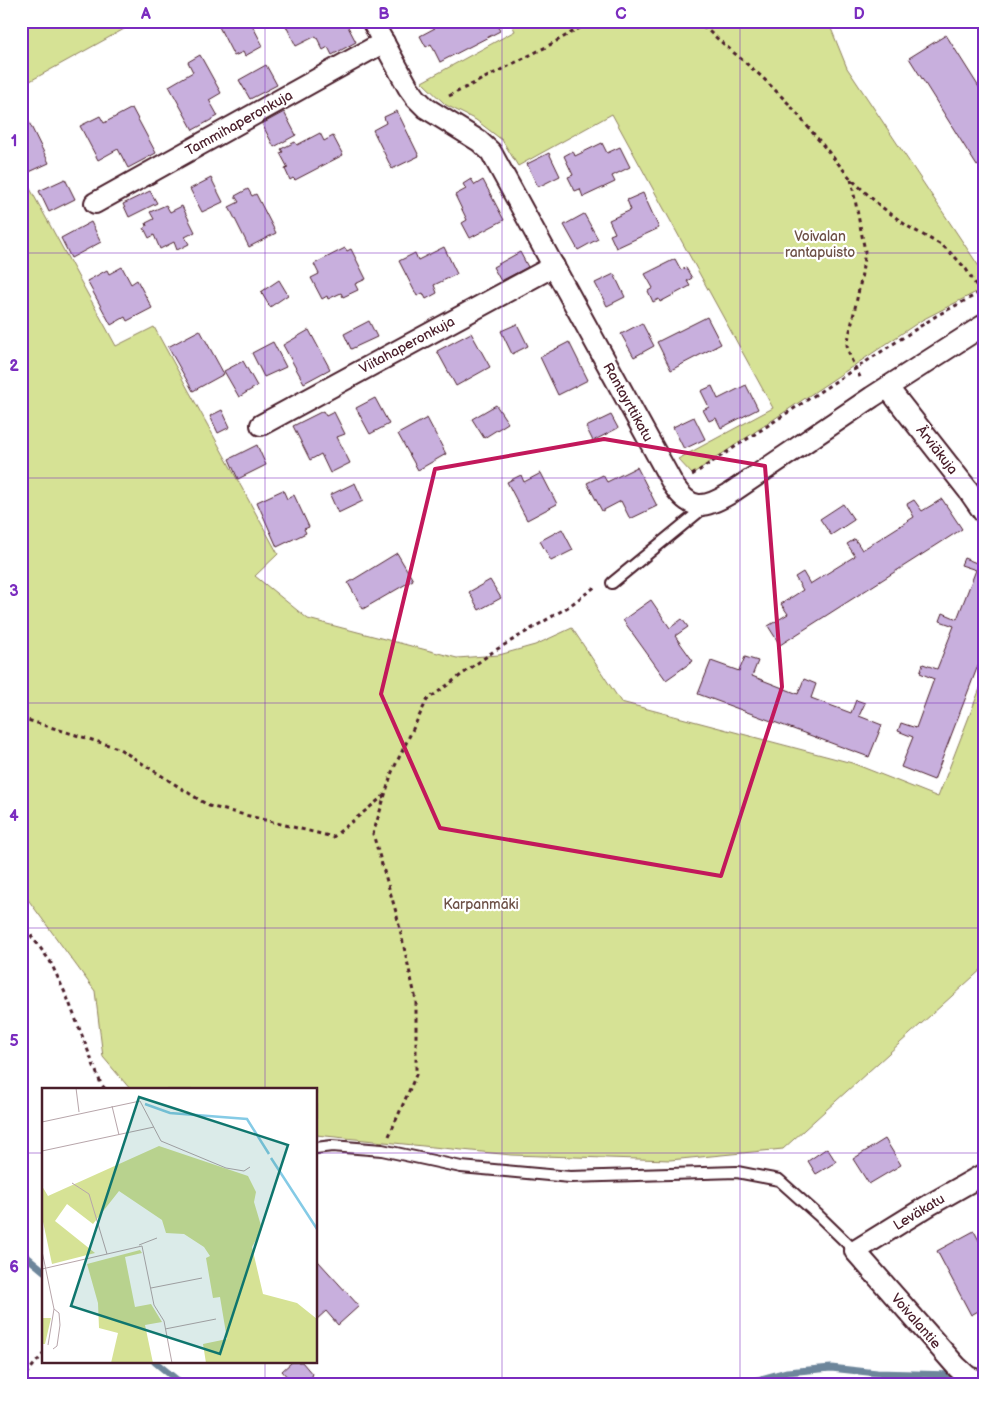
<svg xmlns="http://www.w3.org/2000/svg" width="1005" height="1406" font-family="'Balsamiq Sans',sans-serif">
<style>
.green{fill:#d6e295;stroke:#908060}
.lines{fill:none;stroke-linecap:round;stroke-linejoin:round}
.stream{stroke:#6d869b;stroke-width:7}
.building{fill:#c8afdd;stroke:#4a1f2b}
.service-casing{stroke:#4a1f2b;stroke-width:14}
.minor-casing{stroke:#4a1f2b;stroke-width:24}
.path{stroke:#4a1f2b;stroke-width:3;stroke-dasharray:4 4;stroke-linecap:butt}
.service{stroke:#fff;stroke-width:10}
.minor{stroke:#fff;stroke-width:20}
.marked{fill:none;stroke:#c2185b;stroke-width:4;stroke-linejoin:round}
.grid{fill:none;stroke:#7b2cbf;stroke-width:1;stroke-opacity:0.55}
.labels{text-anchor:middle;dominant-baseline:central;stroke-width:4.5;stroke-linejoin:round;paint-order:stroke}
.street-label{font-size:14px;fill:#4a1f2b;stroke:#fff}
.park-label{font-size:14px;fill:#6d5046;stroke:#fff}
.inset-river{fill:none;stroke:#85cbe6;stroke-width:2.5}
.inset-road{fill:none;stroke:#b7a5aa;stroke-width:1}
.view{fill:#0f766e;fill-opacity:0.15;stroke:#0f766e;stroke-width:2.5}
.inset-edge{fill:none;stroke:#4a1f2b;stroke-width:2.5}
.neatline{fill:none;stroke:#7b2cbf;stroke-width:2}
.grid-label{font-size:16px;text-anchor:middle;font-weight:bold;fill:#7b2cbf}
</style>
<rect width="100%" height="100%" fill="#fff"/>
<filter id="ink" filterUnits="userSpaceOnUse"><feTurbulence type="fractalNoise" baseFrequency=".02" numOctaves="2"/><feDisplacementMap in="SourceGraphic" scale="10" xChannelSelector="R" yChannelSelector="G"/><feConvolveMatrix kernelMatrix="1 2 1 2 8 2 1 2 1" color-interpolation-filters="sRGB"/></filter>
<g filter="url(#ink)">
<g class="green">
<polygon points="21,21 123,21 126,28 21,86"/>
<polygon points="510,21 828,21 847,68 984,274 984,288 922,320 692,474 678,459 773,408 612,114 518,166 502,140 476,120 446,105 422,82 515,31"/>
<polygon points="21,172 116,346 154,327 278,554 255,576 308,619 457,658 499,655 535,645 572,628 621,702 852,763 938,797 984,678 984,967 783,1149 670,1160 511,1155 316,1135 316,1090 131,1090 103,1057 95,991 21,890"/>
</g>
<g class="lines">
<g class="stream">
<polyline points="21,1252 44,1271"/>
<polyline points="155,1362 183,1385"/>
<polyline points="739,1385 787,1372 831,1368 877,1373 952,1375"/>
</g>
</g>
<g class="building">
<polygon points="216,21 250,21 263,46 245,56 243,52 234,56"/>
<polygon points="286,21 345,21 356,42 332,55 328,47 323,50 316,36 296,46 284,22"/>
<polygon points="440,21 495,21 500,31 440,62 431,44 426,47 420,36 435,28 433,25"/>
<polygon points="946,35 984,95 984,162 977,166 909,58"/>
<polygon points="200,55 221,93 209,100 218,116 193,130 169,86 193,72 188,62"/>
<polygon points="266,65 277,85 250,99 239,80"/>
<polygon points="132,108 156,153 128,168 118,149 98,160 80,126 100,116 104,123"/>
<polygon points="397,111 419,156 392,169 373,130 386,123 384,117"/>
<polygon points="284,112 296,135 274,147 262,124"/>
<polygon points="25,114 49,163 25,174 21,165 21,116"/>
<polygon points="320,133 324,141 333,136 343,155 295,180 293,178 290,180 285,169 288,168 280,153 283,152 281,149 295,142 297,145"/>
<polygon points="602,143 607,153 620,147 630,167 612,176 615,182 583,197 580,189 575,191 568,177 573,175 564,156 573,151 575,156"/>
<polygon points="549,153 560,176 538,187 527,164"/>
<polygon points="211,178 223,202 202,212 190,189"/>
<polygon points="65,179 75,199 49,212 39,191"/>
<polygon points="471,179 475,185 483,180 504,220 470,238 462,223 467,220 455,195 466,189 463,184"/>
<polygon points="248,189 252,196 256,194 276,233 249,247 229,207 239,202 235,196"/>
<polygon points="150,191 157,203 129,217 123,204"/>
<polygon points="643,193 659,228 616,248 610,235 615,233 609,220 631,210 627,200"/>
<polygon points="166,205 170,212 182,206 195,232 185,237 189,244 177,250 174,242 160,249 154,235 149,238 144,228 147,226 146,223 154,219 150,212"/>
<polygon points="584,214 598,239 578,250 564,225"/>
<polygon points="91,222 101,242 71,258 61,238"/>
<polygon points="444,247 457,274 434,285 437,293 426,299 423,293 417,296 399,261 415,253 418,260"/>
<polygon points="345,248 347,251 351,249 366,279 355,284 358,290 343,297 341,293 328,299 327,296 322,299 311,278 319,274 314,264"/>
<polygon points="520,252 528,267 501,281 493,267"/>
<polygon points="675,259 681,270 686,268 692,278 687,281 690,286 660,302 659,299 653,302 648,291 653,288 645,274"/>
<polygon points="122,267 131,284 137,280 152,308 127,321 125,317 111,325 87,281 107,270 109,274"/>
<polygon points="614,274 625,297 607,306 595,283"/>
<polygon points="279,280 288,295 270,307 261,292"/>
<polygon points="707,317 721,344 671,370 657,342"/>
<polygon points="369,321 377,337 351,349 344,334"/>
<polygon points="642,323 654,346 634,357 621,334"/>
<polygon points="517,324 528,346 512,354 501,331"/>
<polygon points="200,330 224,374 193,391 168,347"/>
<polygon points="309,330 330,369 304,383 283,345"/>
<polygon points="471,333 490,367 456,386 437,351"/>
<polygon points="273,342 286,367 264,377 252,353"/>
<polygon points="569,342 588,380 558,395 540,357"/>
<polygon points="243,361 257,386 239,397 224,371"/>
<polygon points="746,385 758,409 721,428 716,418 709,421 703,410 709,407 701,391 712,386 718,399"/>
<polygon points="375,398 389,424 370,434 356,408"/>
<polygon points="496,405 508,423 484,438 472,419"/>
<polygon points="222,410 230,427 218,433 210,416"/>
<polygon points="323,411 326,416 334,412 345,434 337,437 350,463 330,473 321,454 310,460 293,426"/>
<polygon points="611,415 618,428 593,441 586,427"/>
<polygon points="694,417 705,439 684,449 673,427"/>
<polygon points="427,418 446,454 418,470 398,434"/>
<polygon points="257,445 266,465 238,479 229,459"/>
<polygon points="637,467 657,506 630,519 621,501 602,511 587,483 603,475 607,482"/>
<polygon points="541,473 557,504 527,520 507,482 521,475 524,482"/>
<polygon points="355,483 363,501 338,513 330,495"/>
<polygon points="283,490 287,499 294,495 309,527 304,529 306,533 277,547 257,502"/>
<polygon points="942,499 962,529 780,645 768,626 788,614 781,604 803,590 795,577 803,572 810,584 855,556 847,544 855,539 862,550 914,517 907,504 914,500 922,511"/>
<polygon points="843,504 854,520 831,535 820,519"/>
<polygon points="562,529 573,550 551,561 540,541"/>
<polygon points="397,553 413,580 363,609 348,583"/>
<polygon points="964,558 984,566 984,650 934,780 901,767 913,737 898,731 901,723 916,728 934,679 920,673 923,664 937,669 954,626 940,621 943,613 957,619 976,570 961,565"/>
<polygon points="490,580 501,598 479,610 469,592"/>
<polygon points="651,600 670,628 682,619 688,627 675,636 693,661 666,680 623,620"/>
<polygon points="745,657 758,661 752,676 798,694 804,679 816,684 811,698 851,713 856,700 865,703 859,716 882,725 869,757 698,694 711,661 739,671"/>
<polygon points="885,1139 901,1165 869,1184 853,1159"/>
<polygon points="827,1148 836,1162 816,1174 808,1161"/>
<polygon points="974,1231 984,1250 984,1308 971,1315 937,1251"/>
<polygon points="318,1261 359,1306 338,1325 326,1311 316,1320 316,1263"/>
<polygon points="292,1362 302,1362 313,1375 301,1385 294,1385 282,1371"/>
</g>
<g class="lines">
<defs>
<g id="service">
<polyline points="612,583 706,506"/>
<polyline points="316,1148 332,1146 382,1150 461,1167 570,1177 737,1172 779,1180 818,1215 855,1251"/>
</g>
<g id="minor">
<path d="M372 21 408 87 416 98 426 108 479 141 491 152 674 486C691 511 704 509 729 494L872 397 984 325"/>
<polyline points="95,203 384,42"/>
<polyline points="888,388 968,490 984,513"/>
<polyline points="261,425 554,266"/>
<polyline points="984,1174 931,1204 855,1251 957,1367 968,1377 984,1382"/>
</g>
</defs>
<use href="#service" class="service-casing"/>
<use href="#minor" class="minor-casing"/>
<g class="path">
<polyline points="697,21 762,77 789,104 851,179 879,205 907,226 943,246 955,257 966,269 984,298"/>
<polyline points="449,96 546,47 592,21"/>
<polyline points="851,179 865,251 861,280 847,345 850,357 861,379"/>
<polyline points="692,475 936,316 981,292"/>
<polyline points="21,718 118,748 209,806 333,837 386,794"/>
<polyline points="21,922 50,961 67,997 101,1084 106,1090"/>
<polyline points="389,1136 416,1075 416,1000 396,912 373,834 392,772 427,700 494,651 568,607 596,586"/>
<polyline points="21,1380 44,1353"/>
</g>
<use href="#service" class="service"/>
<use href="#minor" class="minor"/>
</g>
</g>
<path class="marked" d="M604 439 765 466 782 687 721 876 440 828 381 694 435 469Z"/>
<path class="grid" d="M265 21V1090M502 21V1385M740 21V1385M21 253H984M21 478H984M21 703H984M21 928H984M21 1153H44M316 1153H984M265 1362V1385"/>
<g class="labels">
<g class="street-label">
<text transform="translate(239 123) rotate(-29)">Tammihaperonkuja</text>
<text transform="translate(407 345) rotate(-28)">Viitahaperonkuja</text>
<text transform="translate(628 402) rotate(61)">Rantayrttikatu</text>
<text transform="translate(937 450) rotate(52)">Ärviäkuja</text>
<text transform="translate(919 1212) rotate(-31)">Leväkatu</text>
<text transform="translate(916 1321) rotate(49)">Voivalantie</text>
</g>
<g class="park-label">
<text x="820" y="236">Voivalan<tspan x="820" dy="16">rantapuisto</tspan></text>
<text x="481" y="904">Karpanmäki</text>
</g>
</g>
<g transform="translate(42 1088)">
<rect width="275" height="275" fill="#fff"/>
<path d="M117 58 206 88 214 104 212 114 220 141 210 159 221 206 255 215 275 231V275H164L161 256 185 251 178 209 171 210 164 170 168 168 162 159 142 146 124 145 120 132 77 103 51 136 25 116 13 133 53 165 10 176 0 129V98L6 108ZM98 162 100 165 83 169 93 219 109 216 120 234 103 237 111 275H69L76 245 57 240 56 215 45 176ZM0 230H9L3 256H0Z" fill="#d6e295"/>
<path class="inset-river" d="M103 16 128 25 205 31 227 66M229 70 275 141"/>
<path class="inset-road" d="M34 0 37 24M70 18 77 47M0 34 98 13 119 53 184 80 202 83 208 79M0 63 112 39M30 95 47 106 65 166M97 157 115 150M0 163 12 221 6 257M0 181 100 158 112 217 122 233 130 275M109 200 160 190M123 241 174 231M11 261 15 258 18 237 17 225 12 221"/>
<path class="view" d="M97 9 246 57 178 266 29 218Z"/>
<rect width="275" height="275" class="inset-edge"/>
</g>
<rect width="1005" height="1406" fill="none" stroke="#fff" stroke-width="55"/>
<rect x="28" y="28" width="950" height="1350" class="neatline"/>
<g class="grid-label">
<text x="146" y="19">A</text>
<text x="384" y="19">B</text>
<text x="621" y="19">C</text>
<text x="859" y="19">D</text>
<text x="14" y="146">1</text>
<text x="14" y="371">2</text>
<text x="14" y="596">3</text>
<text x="14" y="821">4</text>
<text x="14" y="1046">5</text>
<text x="14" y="1272">6</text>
</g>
</svg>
